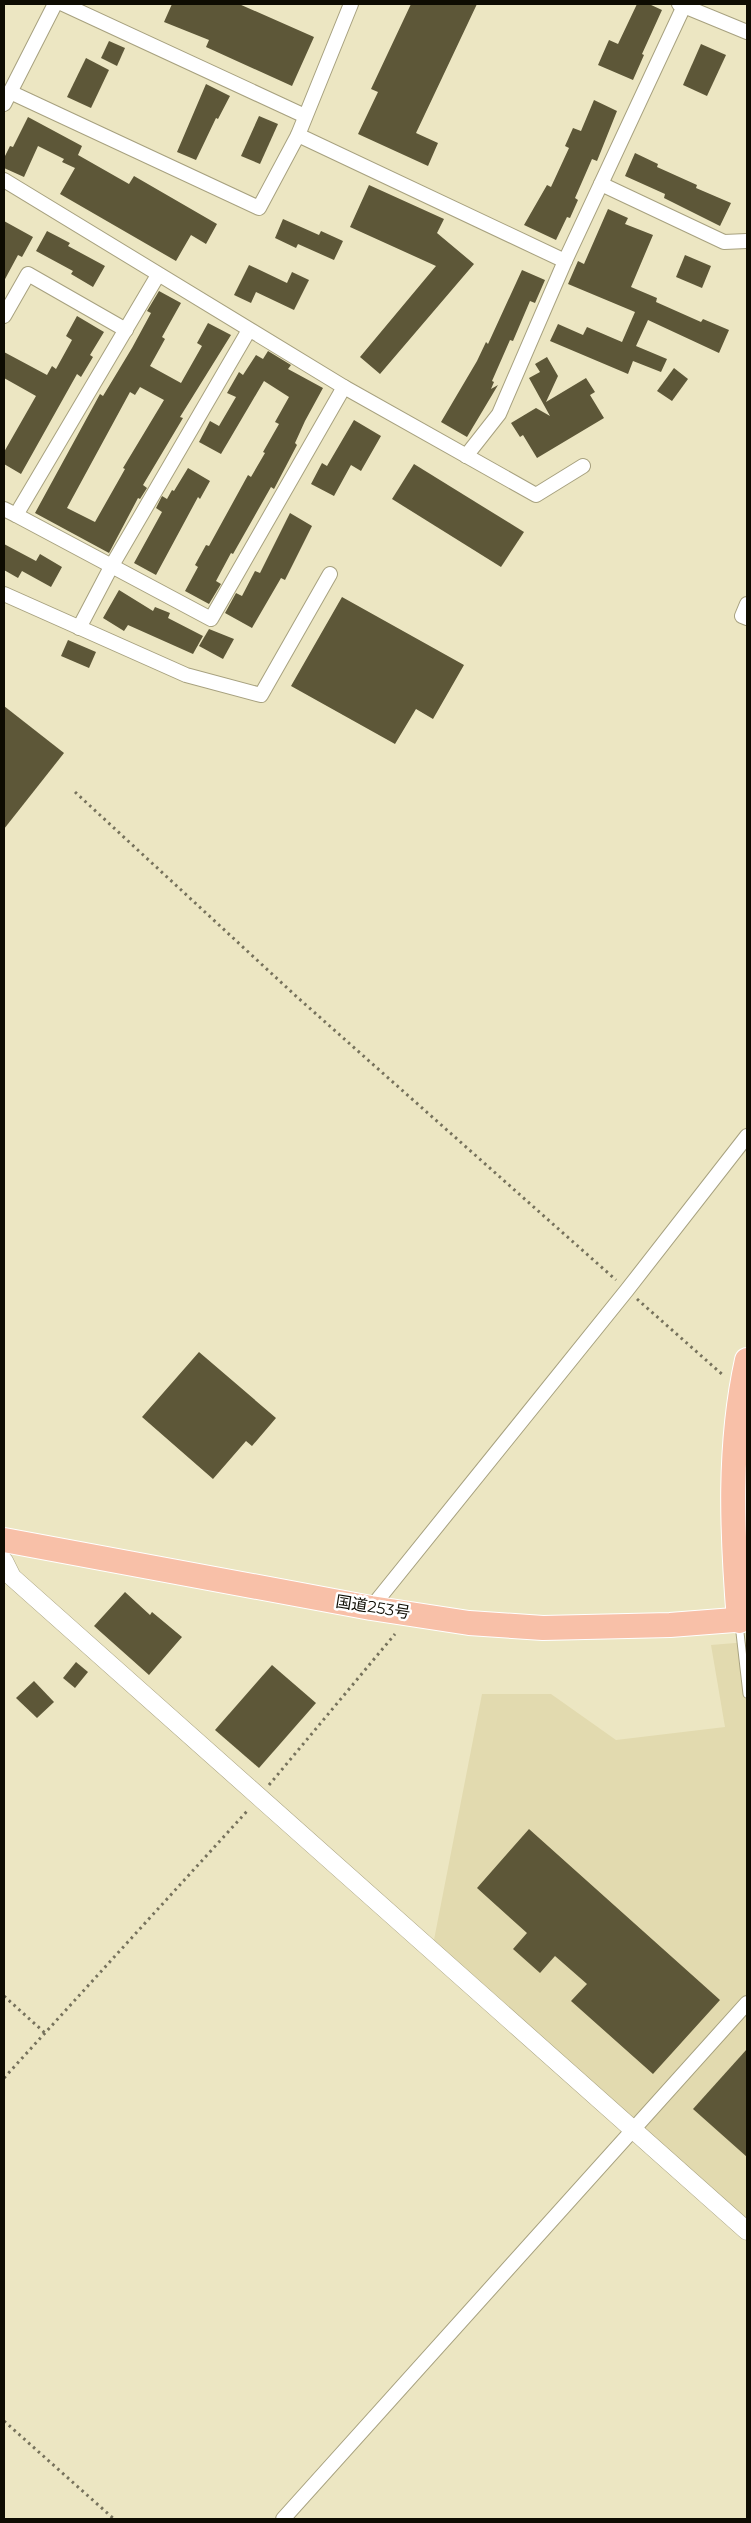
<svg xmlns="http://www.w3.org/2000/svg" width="751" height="2523" font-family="Montserrat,'Noto Sans JP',sans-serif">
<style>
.built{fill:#e2daaf}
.building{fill:#5d5738;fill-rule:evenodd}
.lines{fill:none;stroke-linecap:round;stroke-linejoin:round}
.service-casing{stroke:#a7a17f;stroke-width:9}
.minor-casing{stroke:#a7a17f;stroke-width:16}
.tertiary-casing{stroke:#a7a17f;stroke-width:19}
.trunk-casing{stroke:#fff;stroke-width:26}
.path{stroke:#76725c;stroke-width:3;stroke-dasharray:2.5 4;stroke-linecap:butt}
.service{stroke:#fff;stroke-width:7}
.minor{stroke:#fff;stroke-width:14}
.tertiary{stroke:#fff;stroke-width:18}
.trunk{stroke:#f8c0a8;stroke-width:24}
.labels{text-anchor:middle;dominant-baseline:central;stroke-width:5;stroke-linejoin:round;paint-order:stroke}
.street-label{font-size:16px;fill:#0e0c02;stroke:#fff}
</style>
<rect width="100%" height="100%" fill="#ece6c2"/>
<polygon class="built" points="747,1642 747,2231 432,1950 482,1694 551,1694 616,1740 725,1727 711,1645"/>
<g class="building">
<polygon points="172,4 239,4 314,37 292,86 206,47 209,40 164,22"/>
<polygon points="411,4 477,4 416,133 438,143 428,166 358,134 378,92 371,89"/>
<polygon points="637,4 649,4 662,10 642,54 644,55 633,80 598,65 609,40 618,44"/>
<polygon points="109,41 125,48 117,66 101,58"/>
<polygon points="701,44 726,55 707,96 683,85"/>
<polygon points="86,58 109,70 91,108 67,97"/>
<polygon points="206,84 230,96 218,119 216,118 196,160 177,152"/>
<polygon points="594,100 617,111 597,161 592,159 575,198 578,200 570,218 567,217 556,240 524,225 547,185 551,187 569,148 565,146 573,128 581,131"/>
<polygon points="259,116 278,124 260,164 241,156"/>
<polygon points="28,117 82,146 78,155 129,184 134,176 217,224 206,244 191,235 176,261 60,194 75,168 62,162 64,159 38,146 24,177 4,168 4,158 10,146 13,147"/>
<polygon points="635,153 658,164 657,167 697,185 696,188 731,203 720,226 664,198 665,194 625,176"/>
<polygon points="369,185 444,219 437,233 474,264 380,374 360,357 436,266 350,227"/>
<polygon points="608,209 628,218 625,224 653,235 631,287 657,298 656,302 701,322 703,319 729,330 719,353 648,320 636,346 667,359 661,372 633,361 628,374 550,341 558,324 583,335 587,327 622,342 635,312 568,284 578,261 584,264"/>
<polygon points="283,219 319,235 321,231 343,241 334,260 298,244 296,248 275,238"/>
<polygon points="4,221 33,237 22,257 18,255 4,281"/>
<polygon points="47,231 70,243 68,246 105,266 93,287 71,274 73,271 36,251"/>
<polygon points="685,255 711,266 702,288 676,277"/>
<polygon points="249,265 287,283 292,272 309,280 294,310 256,292 251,303 234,295"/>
<polygon points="522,270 545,280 535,303 530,301 513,341 510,340 492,381 494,382 491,389 498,385 467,437 441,422 477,361 486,342 488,344"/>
<path d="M159 291 181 303 162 337 165 339 150 366 181 383 202 346 197 343 208 323 231 335 180 417 183 418 143 485 147 488 140 499 138 498 109 553 35 513 100 394 103 396 132 348 151 313 147 311ZM140 387 164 400 123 468 125 469 95 522 67 508 130 392 135 395Z"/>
<polygon points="77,316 104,332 90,355 93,357 81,377 77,374 21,474 4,464 4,452 36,396 4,378 4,352 47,375 52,366 56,369 72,340 66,336"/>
<polygon points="268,351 291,365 288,369 323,388 305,421 295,443 297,445 274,489 271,487 233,554 231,553 216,581 221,584 209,604 185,591 198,567 195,565 206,545 209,546 248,475 251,477 265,453 263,452 279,424 275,422 289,397 264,381 221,454 199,442 210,421 219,426 236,397 227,393 239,372 243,375 256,355 263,359"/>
<polygon points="547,357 558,376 546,402 586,378 595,392 590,395 604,418 537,458 523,435 520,437 511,423 536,408 550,416 529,378 540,372 535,364"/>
<polygon points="674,368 688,379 672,401 657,391"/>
<polygon points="354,420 381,436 361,471 351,465 334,496 311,484 322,463 327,466"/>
<polygon points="414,464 524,532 501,567 392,499"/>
<polygon points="188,468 210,481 200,499 198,497 156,575 134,563 162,512 156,508 162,496 167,499 172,490 174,491"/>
<polygon points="290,513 312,526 285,580 281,578 252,628 225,613 236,593 242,596 255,571 260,573"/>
<polygon points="4,544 36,561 40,554 62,567 51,587 22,571 18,578 4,570"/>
<polygon points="119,590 153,611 155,607 170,613 168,618 203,636 193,654 128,625 124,631 103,618"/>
<polygon points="342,597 464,665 433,719 416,709 395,744 291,686"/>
<polygon points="209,629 234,639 223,659 199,646"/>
<polygon points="68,640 96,652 89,668 61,656"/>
<polygon points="4,706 64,753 4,829"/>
<polygon points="199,1352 276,1418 252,1446 246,1441 213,1479 142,1417"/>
<polygon points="125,1592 150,1615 152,1612 182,1637 149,1675 94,1626"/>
<polygon points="76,1662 88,1672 75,1688 63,1678"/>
<polygon points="272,1665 316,1703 259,1768 215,1730"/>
<polygon points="34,1681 54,1702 37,1718 16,1698"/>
<polygon points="529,1829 720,2000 653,2074 571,2001 587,1984 555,1956 540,1973 513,1949 527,1933 477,1888"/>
<polygon points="747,2049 747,2157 693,2109"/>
</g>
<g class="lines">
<defs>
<polyline id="service" points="739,1624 747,1694"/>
<g id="minor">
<polyline points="63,4 305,116"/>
<polyline points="679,4 747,32"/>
<polyline points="10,92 259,208 298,135 351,4"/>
<polyline points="4,104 55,4"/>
<polyline points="298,135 565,261"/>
<polyline points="4,180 344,387 211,619 16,515 158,275"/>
<polyline points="601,184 724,242 747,241"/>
<polyline points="4,316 28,274 126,330"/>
<polyline points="344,387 536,495 583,466"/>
<polyline points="466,456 499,414 565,261 684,6"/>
<polyline points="4,509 16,515"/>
<polyline points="4,594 186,675 261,695 330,574"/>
<polyline points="747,604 742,616 747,618"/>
<polyline points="79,628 111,567 249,330"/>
<polyline points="371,1608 627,1290 747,1136"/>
<polyline points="283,2519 747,2003"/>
</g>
<polyline id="tertiary" points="4,1561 12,1577 747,2231"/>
<g id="trunk">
<polyline points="4,1540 371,1608 469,1623 543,1628 670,1625 747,1619"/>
<path d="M739 1621C732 1533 728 1446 747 1360"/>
</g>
</defs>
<use href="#service" class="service-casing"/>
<use href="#minor" class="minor-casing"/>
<use href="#tertiary" class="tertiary-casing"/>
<use href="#trunk" class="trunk-casing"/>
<g class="path">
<polyline points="75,792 297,997 616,1280"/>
<polyline points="637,1299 724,1376"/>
<polyline points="269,1785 395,1634"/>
<polyline points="4,1996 45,2033"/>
<polyline points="4,2078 249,1809"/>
<polyline points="4,2421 114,2519"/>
</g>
<use href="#service" class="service"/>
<use href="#minor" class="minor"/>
<use href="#tertiary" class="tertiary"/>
<use href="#trunk" class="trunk"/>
</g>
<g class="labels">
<g class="street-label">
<text transform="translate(373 1607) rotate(9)">国道253号</text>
</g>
</g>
<rect width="751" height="2523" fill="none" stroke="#0e0c02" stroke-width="10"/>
</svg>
